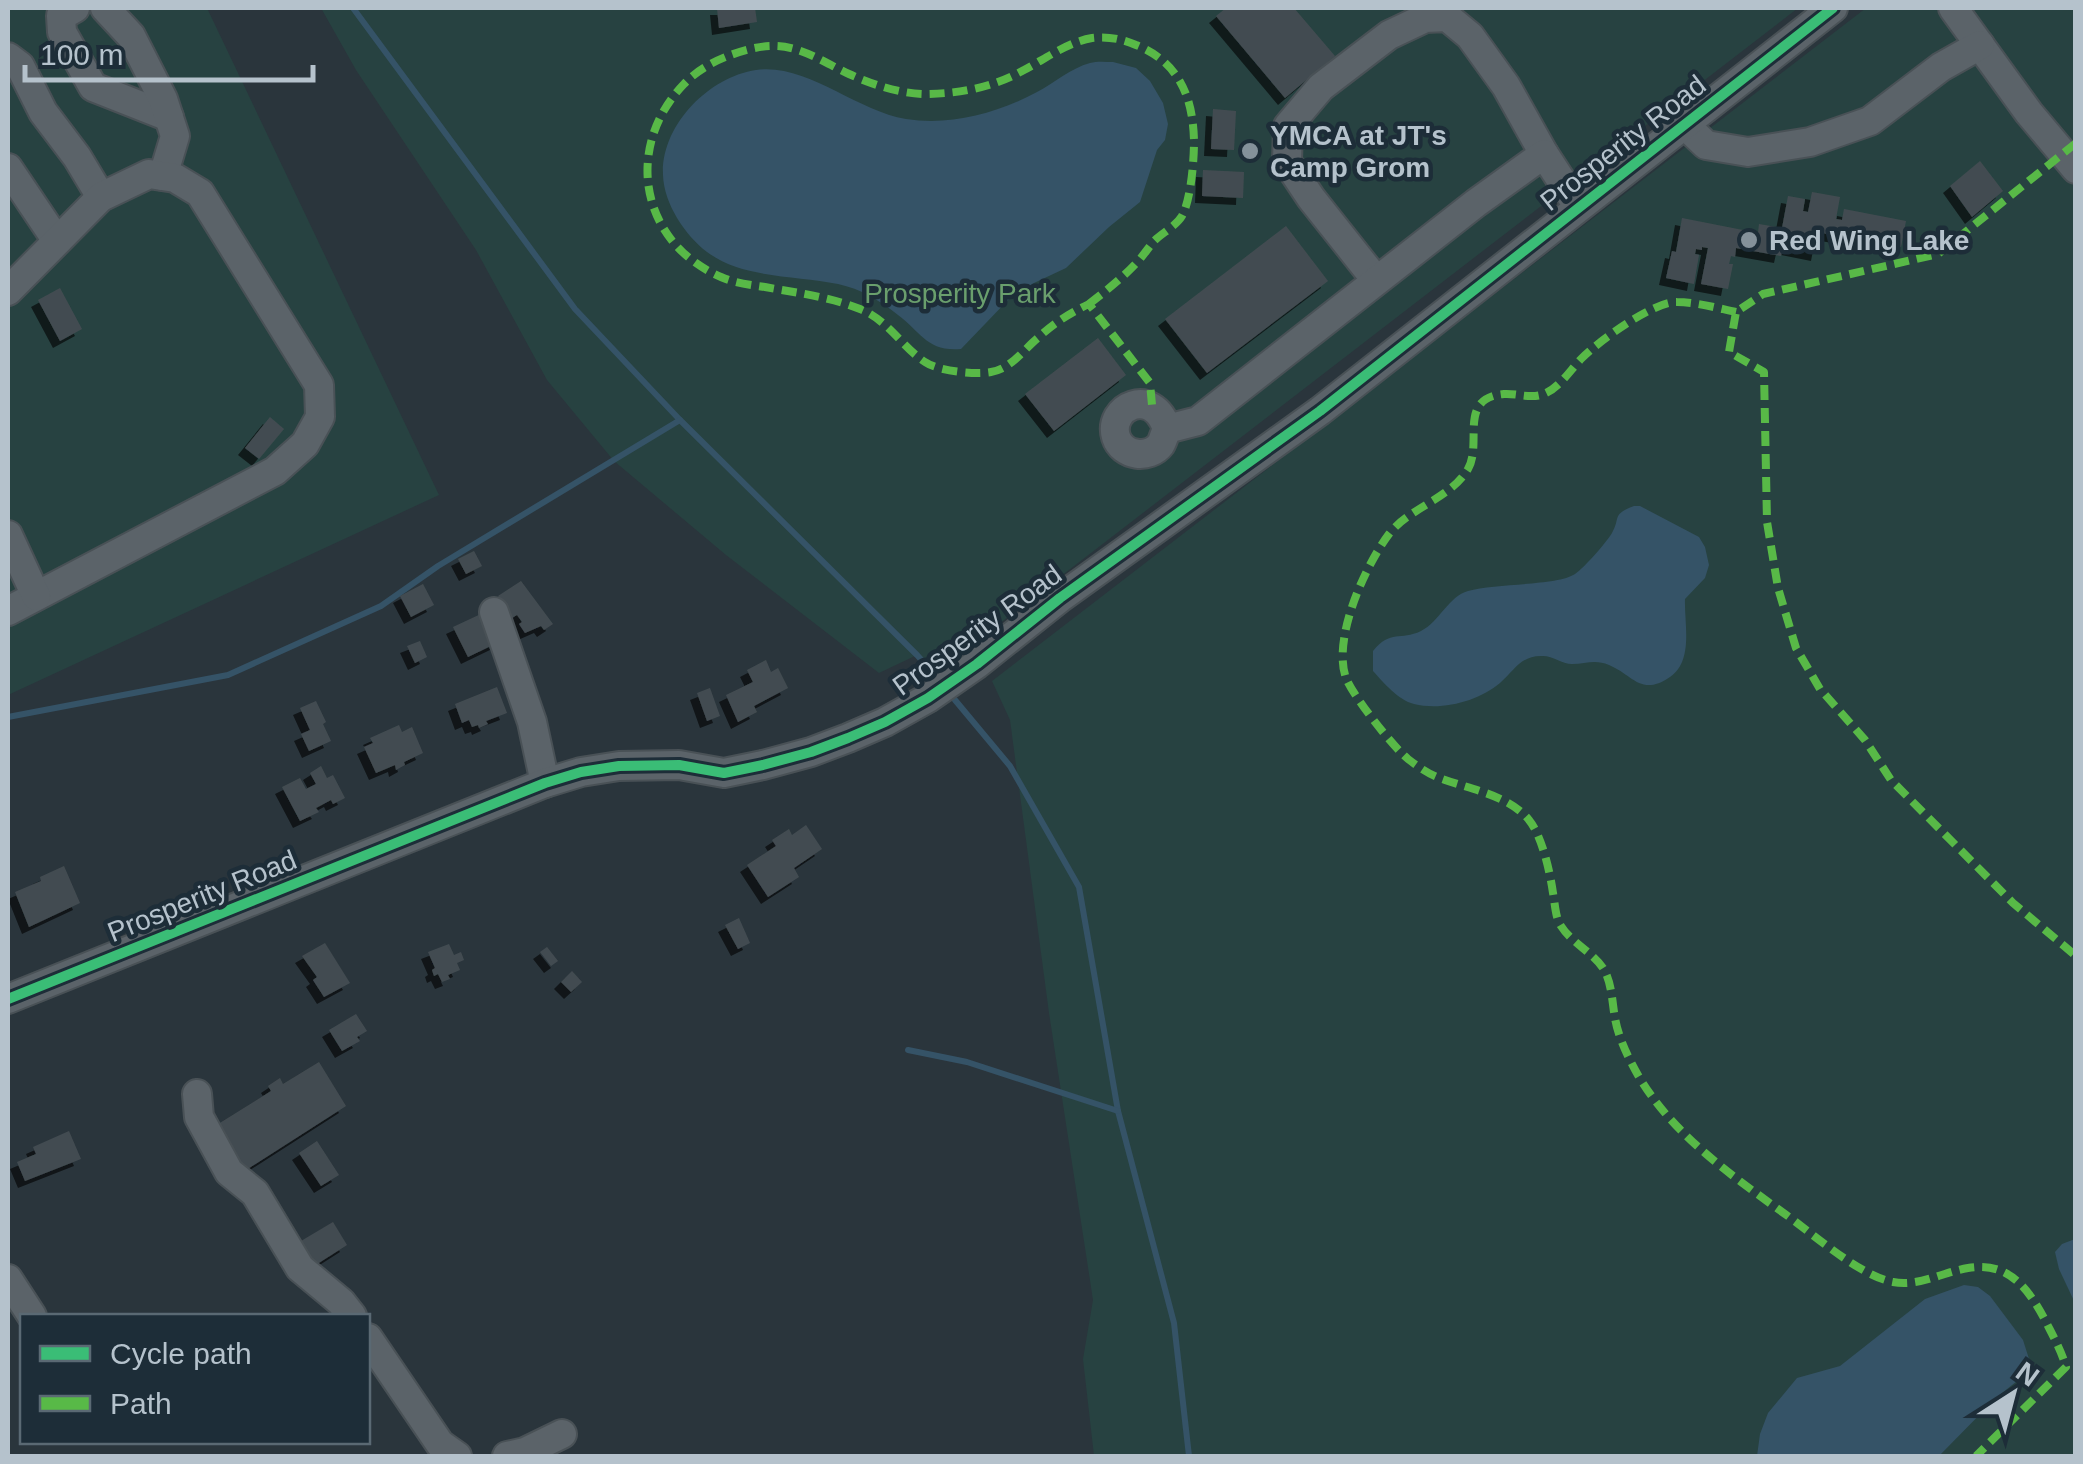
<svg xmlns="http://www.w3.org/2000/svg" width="2083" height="1464" font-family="Arial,sans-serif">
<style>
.green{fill:#274241}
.water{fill:#355367}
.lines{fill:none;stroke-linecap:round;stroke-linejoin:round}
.stream{stroke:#355367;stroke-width:6}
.building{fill:#434c51;filter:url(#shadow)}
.minor-casing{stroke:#495156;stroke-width:32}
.minor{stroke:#5b6369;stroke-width:28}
.quiet{stroke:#58b947;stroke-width:8;stroke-dasharray:15 8;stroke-linecap:butt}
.cycleway-casing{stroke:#1d2d38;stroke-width:16}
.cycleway{stroke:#3abd76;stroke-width:10}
.poi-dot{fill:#84919a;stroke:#1d2d38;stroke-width:4}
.labels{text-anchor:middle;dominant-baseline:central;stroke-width:9;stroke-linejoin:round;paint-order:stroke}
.poi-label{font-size:28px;font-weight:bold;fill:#b5c2cc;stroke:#1d2d38;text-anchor:start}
.street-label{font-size:28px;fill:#b5c2cc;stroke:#1d2d38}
.park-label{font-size:28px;fill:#6a9f6d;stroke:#1d2d38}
</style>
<defs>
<filter id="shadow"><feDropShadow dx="-7" dy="7" stdDeviation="0" flood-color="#0009"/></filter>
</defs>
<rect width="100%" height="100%" fill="#2a353c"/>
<g class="green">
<polygon points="8,8 207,8 439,495 8,695"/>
<polygon points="321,8 1798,8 934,674 917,655 879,673 726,555 614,461 547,380 476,250 356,70"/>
<polygon points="1866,8 2075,8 2075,1456 1094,1456 1083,1359 1093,1300 1049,1013 1010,720 992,681"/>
</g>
<g class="water">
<path d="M1113 62 1136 68 1150 81 1163 103 1168 124 1165 140 1157 150 1140 202 1109 227 1066 268 1034 283 1009 299 961 349C927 352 921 332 898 315 879 300 861 289 838 284 796 275 743 279 707 252 685 235 664 204 663 175 661 125 709 77 756 70 807 63 856 111 906 119 951 126 998 113 1037 92 1054 83 1071 68 1090 63 1097 61 1106 62 1113 62Z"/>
<path d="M1634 506H1640L1699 537 1705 547 1709 565 1705 578 1685 599C1684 623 1694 661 1670 677 1641 697 1633 675 1609 665 1595 659 1586 664 1572 664 1562 664 1553 656 1543 656 1521 655 1515 670 1500 683 1479 701 1442 711 1414 704 1398 700 1384 683 1373 671V651C1391 629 1400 641 1421 631 1439 622 1449 596 1468 591 1495 583 1557 586 1575 574 1585 567 1605 544 1612 533 1621 517 1611 515 1634 506Z"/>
<polygon points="2075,1239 2076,1239 2075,1303 2059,1269 2055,1252 2062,1244"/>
<polygon points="1964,1285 1978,1287 1990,1296 2023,1340 2030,1362 2026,1374 1997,1397 1939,1456 1757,1456 1760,1434 1768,1413 1797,1378 1840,1366 1925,1299"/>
</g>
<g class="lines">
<g class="stream">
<polyline points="353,8 575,309 680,420 917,655 934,674"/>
<polyline points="955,700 1010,766 1079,887 1118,1111 1174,1323 1189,1456"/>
<polyline points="8,717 228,675 381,606 438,566 680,420"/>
<polyline points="908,1050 967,1062 1118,1111"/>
</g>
</g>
<g class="building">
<polygon points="717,8 755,8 757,22 719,28"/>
<polygon points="1226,8 1294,8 1335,56 1285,98 1216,16"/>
<polygon points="1213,109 1236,111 1234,150 1211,149"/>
<polygon points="1980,161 2003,191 1972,217 1950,186"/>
<polygon points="1203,170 1244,172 1243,198 1202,196"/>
<polygon points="1812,192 1840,197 1836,219 1842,220 1844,209 1906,221 1901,247 1822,233 1818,254 1783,247 1781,256 1736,248 1735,257 1731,256 1729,264 1733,264 1728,289 1701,284 1708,248 1702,247 1702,250 1696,249 1695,254 1699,255 1694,284 1666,278 1672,251 1676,252 1682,218 1758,233 1759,224 1782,228 1788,196 1805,199 1803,211 1808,212"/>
<polygon points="1286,226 1328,281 1207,373 1165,319"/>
<polygon points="60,288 82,329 60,341 38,300"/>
<polygon points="1098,338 1126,375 1054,431 1025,394"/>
<polygon points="270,417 284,429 259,459 245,448"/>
<polygon points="474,551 482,566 466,574 458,559"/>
<polygon points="521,581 553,624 544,630 541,626 525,633 519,624 522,622 517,615 512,618 498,596"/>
<polygon points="423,584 434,605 411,617 400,596"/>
<polygon points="483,613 497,643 468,657 453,627"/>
<polygon points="420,641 427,657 415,663 407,646"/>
<polygon points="766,660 771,672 778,668 788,688 754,706 757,712 738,722 726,695 753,682 747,670"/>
<polygon points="497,687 507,713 486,721 488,724 479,728 478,725 472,727 469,720 462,723 455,704"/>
<polygon points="710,688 720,716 707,721 697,693"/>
<polygon points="316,701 326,722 323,724 331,741 309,751 301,734 310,730 300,708"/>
<polygon points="399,725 402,732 412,727 423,753 404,762 405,765 396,770 395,765 376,773 364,747 373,743 370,738"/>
<polygon points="321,766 327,778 333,775 345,798 333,804 331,800 316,808 319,812 300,821 282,787 300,778 306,789 316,784 310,773"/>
<polygon points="806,825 822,849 794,868 799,877 768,897 747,865 776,846 772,840 789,829 792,835"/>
<polygon points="64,866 80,903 29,927 15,892 41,881 40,877"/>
<polygon points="739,918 750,943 738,949 725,925"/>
<polygon points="325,943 350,983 324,997 313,980 317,977 302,956"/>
<polygon points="449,944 454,955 461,952 464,960 457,963 460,970 448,975 450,979 442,982 438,974 434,976 432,970 435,968 428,952"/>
<polygon points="547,947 558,961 551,966 540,952"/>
<polygon points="572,971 582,982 571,992 561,982"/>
<polygon points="356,1014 367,1031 357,1037 360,1041 342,1051 329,1030"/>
<polygon points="319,1062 346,1106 243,1172 215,1126 271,1091 268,1086 280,1078 283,1084"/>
<polygon points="69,1131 81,1159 25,1181 17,1162 36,1154 33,1147"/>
<polygon points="317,1141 339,1175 321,1186 299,1153"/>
<polygon points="333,1222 347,1245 311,1268 296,1244"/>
</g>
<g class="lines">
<defs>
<g id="minor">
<polyline points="75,8 61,16 62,32 93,87 169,117"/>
<polyline points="105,8 131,36 163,99 175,136 163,176"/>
<polyline points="1953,8 2029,113 2076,169"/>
<polyline points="8,57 20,66 43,112 77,157 101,197"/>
<polyline points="1684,124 1706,145 1748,152 1810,142 1870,121 1941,67 1980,45"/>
<polyline points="8,168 57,241"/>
<polyline points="1376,280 1311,198 1287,162 1288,126 1321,87 1389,35 1425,18 1447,17 1470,36 1506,86 1544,154"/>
<polyline points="8,291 101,197 149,174 175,178 200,193 319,385 320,417 305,444 275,471 8,611"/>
<path d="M1167 429C1166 430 1162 443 1161 444 1149 460 1122 456 1116 437 1107 407 1153 385 1167 429L1198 421 1476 203 1544 154 1578 206"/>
<polyline points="8,535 36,596"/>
<polyline points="494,612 532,722 545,783"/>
<polyline points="8,999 545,783 581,772 619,766 679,765 724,773 763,765 811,752 848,738 885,722 928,698 977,664 1060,598 1320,411 1833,8"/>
<polyline points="197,1094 199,1117 229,1172 255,1193 300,1268 341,1302 352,1316"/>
<polyline points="8,1279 32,1316"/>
<polyline points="368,1338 440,1444 457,1456"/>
<polyline points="507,1456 525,1452 562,1434"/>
</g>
</defs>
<use href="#minor" class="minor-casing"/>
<use href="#minor" class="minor"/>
<g class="quiet">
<polyline points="2076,143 1938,254 1763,294 1736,312 1729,352 1764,372 1767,522 1778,588 1796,648 1820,689 1865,740 1891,780 2013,903 2076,956"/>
<path d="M1089 304C1107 290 1125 276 1140 259 1145 253 1149 247 1154 241 1162 233 1176 226 1182 216 1191 199 1194 161 1194 141 1193 97 1179 62 1136 45 1122 39 1108 36 1092 38 1068 42 1045 59 1024 70 992 88 958 94 922 94 898 93 871 84 849 74 825 63 800 45 772 46 758 46 741 51 728 56 712 62 695 72 684 84 624 146 639 242 721 277 734 283 751 285 765 287 798 293 830 297 860 309 888 320 902 347 925 362 938 371 975 375 991 372 1011 369 1024 349 1039 337 1054 323 1070 313 1089 304L1150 383 1152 405"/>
<path d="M1736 312C1717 308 1696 302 1677 302 1654 301 1599 341 1582 358 1571 369 1561 386 1546 393 1532 400 1518 393 1504 394 1457 398 1483 443 1468 469 1450 499 1410 507 1389 534 1365 566 1332 639 1346 678 1353 696 1393 747 1408 759 1417 766 1427 773 1437 777 1467 789 1508 794 1529 820 1542 836 1550 872 1553 893 1555 903 1555 917 1561 926 1571 942 1592 952 1603 968 1612 982 1612 1002 1615 1018 1617 1031 1623 1046 1629 1058 1661 1126 1725 1171 1785 1214 1813 1234 1860 1276 1893 1282 1919 1287 1943 1272 1968 1268 2008 1261 2028 1288 2045 1320 2053 1336 2061 1350 2066 1367L1976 1456"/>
</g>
<defs>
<polyline id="cycleway" points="8,999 545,783 581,772 619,766 679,765 724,773 763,765 811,752 848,738 885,722 928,698 977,664 1060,598 1320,411 1833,8"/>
</defs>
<use href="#cycleway" class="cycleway-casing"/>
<use href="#cycleway" class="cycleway"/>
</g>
<g class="poi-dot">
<circle cx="1250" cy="151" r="10"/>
<circle cx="1749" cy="240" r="10"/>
</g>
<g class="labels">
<g class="poi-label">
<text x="1270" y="135">YMCA at JT's<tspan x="1270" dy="32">Camp Grom</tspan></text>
<text x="1769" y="240">Red Wing Lake</text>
</g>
<g class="street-label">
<text transform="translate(1623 143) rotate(-38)">Prosperity Road</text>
<text transform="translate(977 630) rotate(-36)">Prosperity Road</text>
<text transform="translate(202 896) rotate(-22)">Prosperity Road</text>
</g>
<g class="park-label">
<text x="960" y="293">Prosperity Park</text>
</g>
</g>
<rect width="2083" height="1464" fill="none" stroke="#b5c2cc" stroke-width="20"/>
<rect x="20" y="1314" width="350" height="130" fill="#1d2d38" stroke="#5a6973" stroke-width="2.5"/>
<rect x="40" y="1346" width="50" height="15" fill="#3abd76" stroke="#5a6973" stroke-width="2.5"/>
<text x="110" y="1364" font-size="30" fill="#b5c2cc">Cycle path</text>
<rect x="40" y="1396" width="50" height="15" fill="#58b947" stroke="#5a6973" stroke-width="2.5"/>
<text x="110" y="1414" font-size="30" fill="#b5c2cc">Path</text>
<g transform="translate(2013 1394) rotate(36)" stroke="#1d2d38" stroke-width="8" paint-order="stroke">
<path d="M0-8L18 38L0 25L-18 38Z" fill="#b5c2cc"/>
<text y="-15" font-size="28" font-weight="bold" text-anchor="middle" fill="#b5c2cc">N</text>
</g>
<path d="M25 65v15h288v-15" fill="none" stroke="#b5c2cc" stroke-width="5"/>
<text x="40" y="65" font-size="30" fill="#b5c2cc" stroke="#1d2d38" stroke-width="8" paint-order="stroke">100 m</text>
</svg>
